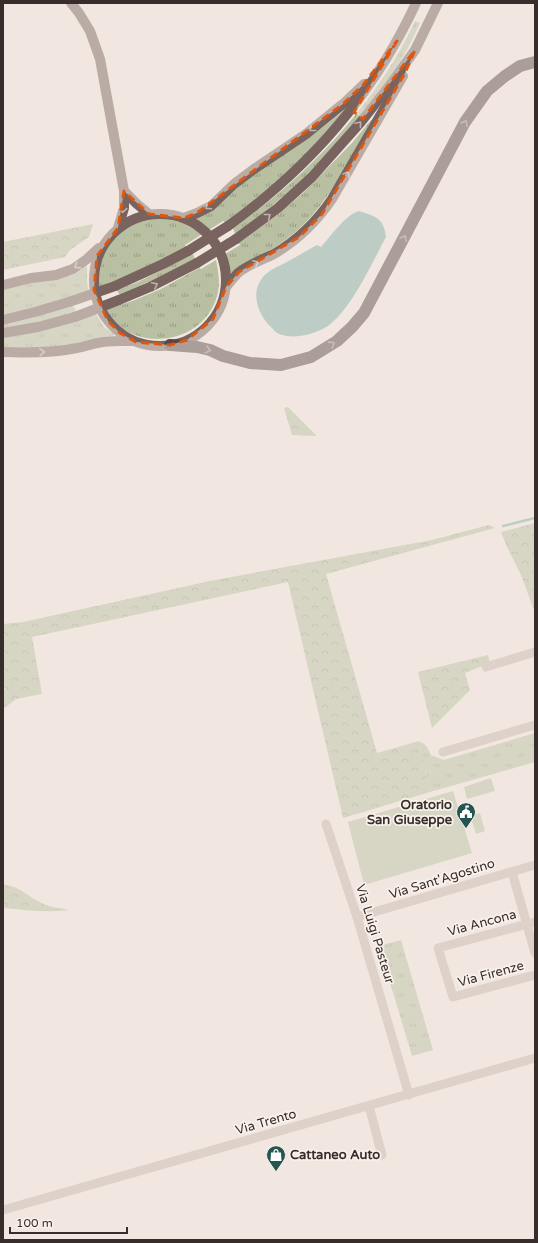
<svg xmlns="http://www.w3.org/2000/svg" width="538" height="1243" font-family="'Varela Round',sans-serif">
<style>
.grass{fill:url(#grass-tufts)}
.forest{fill:url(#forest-crowns)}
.park{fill:#b9bfa1}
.water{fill:#82aca7}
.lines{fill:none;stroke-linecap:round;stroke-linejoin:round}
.stream{stroke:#82aca7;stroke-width:2.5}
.minor{stroke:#c8b5ad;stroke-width:9}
.major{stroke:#78635e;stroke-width:10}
.highway{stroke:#574643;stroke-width:12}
.major-bridge{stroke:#78635e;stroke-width:10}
.oneway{stroke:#988a87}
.oneway2{stroke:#bfb1ac}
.marked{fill:none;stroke:#df570e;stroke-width:3;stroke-dasharray:8 5;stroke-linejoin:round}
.labels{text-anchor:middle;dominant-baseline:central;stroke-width:3.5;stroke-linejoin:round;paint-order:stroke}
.poi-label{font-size:13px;font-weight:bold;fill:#372d2b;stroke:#f9f1ec;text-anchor:end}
.street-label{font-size:13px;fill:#372d2b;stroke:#f9f1ec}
</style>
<defs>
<pattern id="grass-tufts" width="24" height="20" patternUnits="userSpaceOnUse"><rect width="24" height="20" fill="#b9bfa1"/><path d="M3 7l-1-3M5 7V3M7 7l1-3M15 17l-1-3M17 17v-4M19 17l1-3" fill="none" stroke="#979c83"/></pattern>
<pattern id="forest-crowns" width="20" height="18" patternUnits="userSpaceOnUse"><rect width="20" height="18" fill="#b9bfa1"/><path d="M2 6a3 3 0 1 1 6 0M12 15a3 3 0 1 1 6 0" fill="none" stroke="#979c83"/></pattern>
</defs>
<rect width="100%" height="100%" fill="#f1e7e0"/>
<g class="grass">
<path d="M415 21 420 23C408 51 391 77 372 101 365 111 358 121 350 130 316 170 277 204 235 234L233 228C307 177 377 103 415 21Z"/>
<polygon points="347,108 348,109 285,176 225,222 223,221 209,230 205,225 195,218 242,183 322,128"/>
<path d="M371 120H372C346 165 323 217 277 246 267 253 255 257 244 263 239 265 235 271 230 273L225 254 240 245 239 243 280 213 304 192 352 143Z"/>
<path d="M165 218 183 223 202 234 185 245 186 247 175 254 114 283 113 281 98 287C95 258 112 230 140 221 148 218 156 218 165 218Z"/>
<polygon points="193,254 195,259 120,296 117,290 138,282"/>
<path d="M216 260C219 274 221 288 215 302 201 337 156 349 125 330 117 325 111 318 106 310L135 300 161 289 199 268 201 269Z"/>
<polygon points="87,265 87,280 88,290 41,308 3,317 3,289 32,282 73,275 78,272"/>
<polygon points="73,306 77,312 54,319 3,331 3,325 24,320"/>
<path d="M96 314 104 327 114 334 113 336H107L58 348 3 350V338C35 333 65 324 96 314Z"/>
<path d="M535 733V762L430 792 419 741C426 744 428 748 431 755L444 760Z"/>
<polygon points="401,940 433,1050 412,1056 379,946"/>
</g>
<g class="forest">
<polygon points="93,224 89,237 70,250 65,257 3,270 3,242"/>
<polygon points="288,407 317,436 292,435 284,408"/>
<polygon points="535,523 535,609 534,610 521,575 507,547 501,532"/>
<polygon points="489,525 495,528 326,574 377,753 419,741 430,792 343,818 288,582 32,637 42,694 16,699 3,709 3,691 5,689 3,682 3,624 23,622 210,581 432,540"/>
<polygon points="488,655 490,663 465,673 470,690 432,728 418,672"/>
<path d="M3 885C22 886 28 898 44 904 52 908 61 908 69 910 47 913 25 910 3 908Z"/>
</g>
<g class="park">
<polygon points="491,778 495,791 467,799 464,787"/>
<polygon points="453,791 472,853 364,885 348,822"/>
<polygon points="480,813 485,831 476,834 470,815"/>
</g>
<path class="water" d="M359 211C375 216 384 218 386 237 372 263 352 308 328 326 316 334 294 340 279 334 277 333 274 331 272 328 259 316 249 294 263 277 269 270 277 267 285 263 296 257 306 251 317 245L321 247C331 236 345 215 359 211Z"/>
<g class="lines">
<polyline class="stream" points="503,526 535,518"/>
<g class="minor">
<polyline points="486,667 535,652"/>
<polyline points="443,752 535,725"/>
<polyline points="326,824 357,917 409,1095"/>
<polyline points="512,872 535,953"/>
<polyline points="357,917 535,865"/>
<polyline points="535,922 438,948 453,997 535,975"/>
<polyline points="369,1106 382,1155"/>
<polyline points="3,1210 535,1058"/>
</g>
<g class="major">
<polyline points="71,3 79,13 90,31 100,59 124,191 124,208 118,228"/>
<polyline points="124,191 137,204 149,214"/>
<circle cx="160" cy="280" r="66"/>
<polyline points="184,218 197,213 211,206 234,184 254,169 306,134 343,104 364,84"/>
<path d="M228 226C310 167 374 94 416 3"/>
<polyline points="236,239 278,208 312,177 361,122 390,85 415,50 438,3"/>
<polyline points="3,285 31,278 56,275 73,269 87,259 99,248"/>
<polyline points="115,286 163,264 188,251"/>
<path d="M226 287C230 282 234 277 238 273 249 264 262 260 274 254 298 240 317 221 332 199L403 76"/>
<polyline points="119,300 150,287 197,263"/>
<polyline points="3,320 35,312 69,302"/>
<polyline points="3,333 38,327 75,317"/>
<path d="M3 352C28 353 53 353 77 348 84 347 91 344 98 343 109 340 120 341 132 341"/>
</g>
<polyline class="highway" points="170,345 197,347 210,350 223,356 250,363 281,365 311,357 337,341 352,327 364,313 465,122 487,91 505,76 520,66 535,62"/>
<g class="major-bridge">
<polyline points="188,251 228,226"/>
<polyline points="197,263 236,239"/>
<polyline points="69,302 115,286"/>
<polyline points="75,317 119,300"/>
</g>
</g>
<defs><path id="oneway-chevron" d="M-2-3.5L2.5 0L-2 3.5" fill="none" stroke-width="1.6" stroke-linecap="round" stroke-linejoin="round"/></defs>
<g class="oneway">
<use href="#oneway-chevron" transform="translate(465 123) rotate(-59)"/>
<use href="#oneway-chevron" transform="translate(404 238) rotate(-62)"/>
<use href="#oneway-chevron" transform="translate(332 344) rotate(-32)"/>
<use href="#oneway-chevron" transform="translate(208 350) rotate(16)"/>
</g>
<g class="oneway2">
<use href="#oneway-chevron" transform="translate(359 124) rotate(-50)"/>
<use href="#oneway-chevron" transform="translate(312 129) rotate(141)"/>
<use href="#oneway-chevron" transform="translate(347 174) rotate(-60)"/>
<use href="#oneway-chevron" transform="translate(208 207) rotate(146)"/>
<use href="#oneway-chevron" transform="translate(123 210) rotate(101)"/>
<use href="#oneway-chevron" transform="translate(268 216) rotate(-38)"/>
<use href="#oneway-chevron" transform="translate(256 263) rotate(-27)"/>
<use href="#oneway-chevron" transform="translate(77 266) rotate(147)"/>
<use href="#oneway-chevron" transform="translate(155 285) rotate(-27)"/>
<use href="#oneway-chevron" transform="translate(42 352) rotate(-4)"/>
</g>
<path d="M0 0H538V1243H0ZM397 41 354 112 363 119 415 50 405 73 322 214 299 237 239 272 226 287 213 319 187 340 170 345 136 342 120 333 108 321 94 290 97 256 118 228 124 191 149 214 184 218 197 213 343 104 363 85Z" fill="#f1e7e0" fill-opacity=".55" fill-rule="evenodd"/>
<path class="marked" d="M397 41 354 112 363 119 415 50 405 73 322 214 299 237 239 272 226 287 213 319 187 340 170 345 136 342 120 333 108 321 94 290 97 256 118 228 124 191 149 214 184 218 197 213 343 104 363 85Z"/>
<defs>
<symbol id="civic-pin" viewBox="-11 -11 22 30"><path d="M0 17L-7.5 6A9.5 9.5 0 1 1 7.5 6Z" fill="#245551" stroke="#f9f1ec"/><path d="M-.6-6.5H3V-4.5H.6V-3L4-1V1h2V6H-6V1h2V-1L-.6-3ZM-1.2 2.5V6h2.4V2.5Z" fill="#fff"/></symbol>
<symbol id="shop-pin" viewBox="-11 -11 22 30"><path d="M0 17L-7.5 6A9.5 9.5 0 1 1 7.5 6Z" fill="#245551" stroke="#f9f1ec"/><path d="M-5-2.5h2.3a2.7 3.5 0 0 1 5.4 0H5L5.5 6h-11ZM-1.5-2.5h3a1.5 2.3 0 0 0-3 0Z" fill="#fff"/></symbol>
</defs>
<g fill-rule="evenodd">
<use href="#civic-pin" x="455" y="801" width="22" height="30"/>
<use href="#shop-pin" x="265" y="1144" width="22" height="30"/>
</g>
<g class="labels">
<g class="poi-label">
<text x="452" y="805">Oratorio<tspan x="452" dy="15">San Giuseppe</tspan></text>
<text x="290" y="1155" text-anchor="start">Cattaneo Auto</text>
</g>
<g class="street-label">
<text transform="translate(442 879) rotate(-17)">Via Sant'Agostino</text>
<text transform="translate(482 923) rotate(-15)">Via Ancona</text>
<text transform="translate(375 934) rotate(73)">Via Luigi Pasteur</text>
<text transform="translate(491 974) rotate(-15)">Via Firenze</text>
<text transform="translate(266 1122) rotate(-16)">Via Trento</text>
</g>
</g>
<rect width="538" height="1243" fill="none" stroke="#372d2b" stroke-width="8"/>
<path d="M10 1227v6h117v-6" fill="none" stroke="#372d2b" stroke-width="2"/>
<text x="16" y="1227" font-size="12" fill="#372d2b" stroke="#f9f1ec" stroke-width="3" paint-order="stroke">100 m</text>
</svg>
